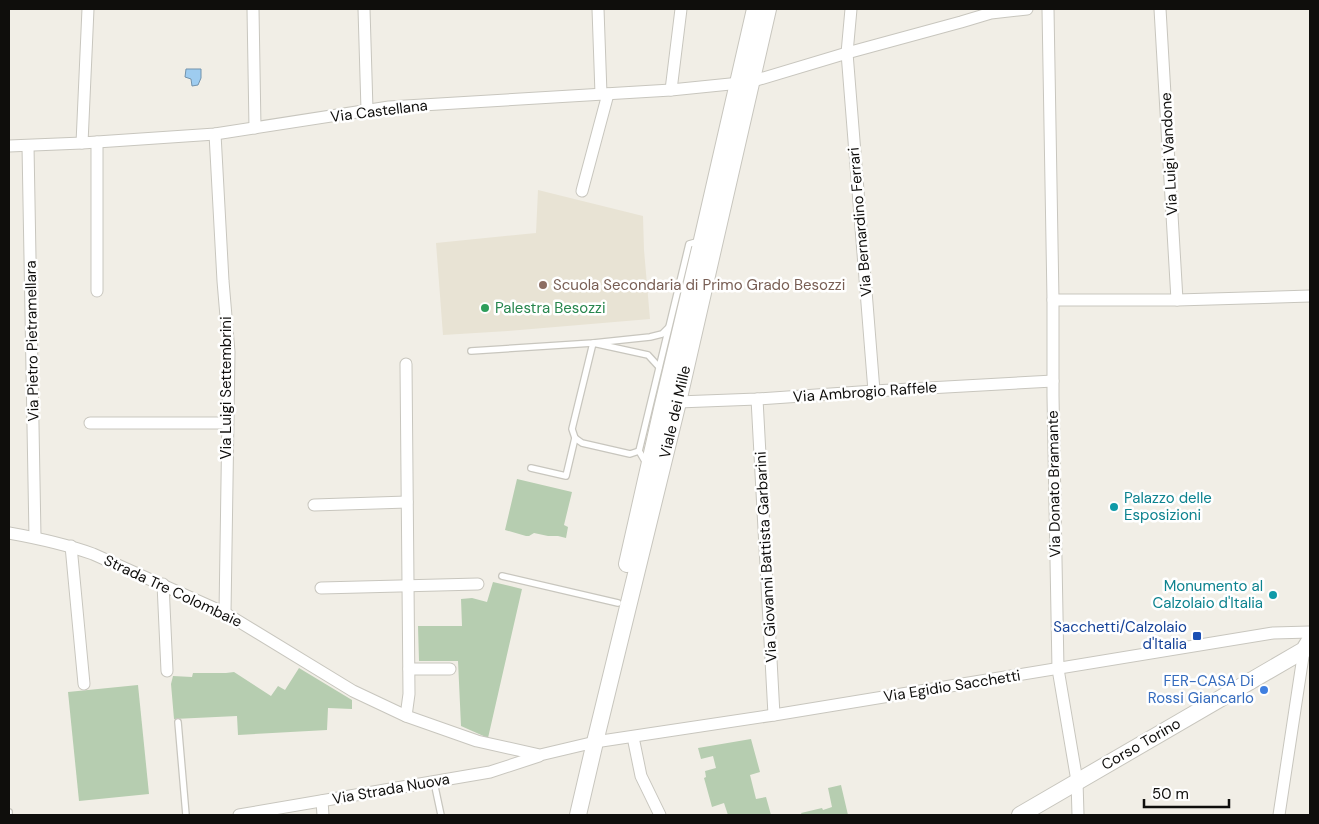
<svg xmlns="http://www.w3.org/2000/svg" width="1319" height="824" font-family="'DM Sans',sans-serif">
<style>
.built{fill:#e8e3d4}
.green{fill:#b6cdb0}
.water{fill:#9eccf0;stroke:#7393ac}
.lines{fill:none;stroke-linecap:round;stroke-linejoin:round}
.service-casing{stroke:#c8c6be;stroke-width:8}
.minor-casing{stroke:#c8c6be;stroke-width:13}
.secondary-casing{stroke:#c8c6be;stroke-width:18}
.service{stroke:#fff;stroke-width:5.5}
.minor{stroke:#fff;stroke-width:11}
.secondary{stroke:#fff;stroke-width:16}
.education-dot{fill:#8d6e63;stroke:#fff;stroke-width:2}
.leisure-dot{fill:#2e9e5b;stroke:#fff;stroke-width:2}
.culture-dot{fill:#0f9aa8;stroke:#fff;stroke-width:2}
.transit-dot{fill:#1a4fb4;stroke:#fff;stroke-width:2}
.shop-dot{fill:#3f7fe0;stroke:#fff;stroke-width:2}
.labels{text-anchor:middle;dominant-baseline:central;stroke-width:5;stroke-linejoin:round;paint-order:stroke}
.street-label{font-size:15px;fill:#0f0e0c;stroke:#fff}
.education-label{font-size:15px;fill:#785e54;stroke:#fff;text-anchor:start}
.leisure-label{font-size:15px;fill:#27864d;stroke:#fff;text-anchor:start}
.culture-label{font-size:15px;fill:#0d838f;stroke:#fff;text-anchor:start}
.transit-label{font-size:15px;fill:#164399;stroke:#fff;text-anchor:end}
.shop-label{font-size:15px;fill:#366cbe;stroke:#fff;text-anchor:end}
</style>
<rect width="100%" height="100%" fill="#f1eee6"/>
<polygon class="built" points="538,190 643,216 644,250 650,319 508,331 443,335 436,243 536,233"/>
<g class="green">
<polygon points="517,479 572,492 564,525 568,527 566,538 558,536 548,536 534,533 529,536 526,536 505,530"/>
<polygon points="493,582 522,589 488,738 461,726 458,661 419,661 418,626 462,626 461,599 472,598 487,602"/>
<polygon points="299,668 352,700 352,709 328,708 327,730 238,735 237,716 174,719 171,684 173,676 192,677 193,673 226,673 234,672 271,696 278,686 285,690"/>
<polygon points="138,685 149,794 79,801 68,692"/>
<polygon points="751,739 760,772 750,775 756,799 766,797 771,815 728,815 724,803 712,807 704,778 706,777 705,771 716,768 713,756 701,759 698,748"/>
<polygon points="841,785 848,815 802,815 801,813 822,808 823,810 832,807 828,788"/>
</g>
<polygon class="water" points="186,69 201,69 201,78 198,85 192,86 191,79 185,77"/>
<g class="lines">
<defs>
<g id="service">
<polyline points="471,351 593,343 650,337 662,334 668,328"/>
<polyline points="639,451 630,454 582,443 575,438 572,429 593,343 648,355 659,367"/>
<polyline points="646,463 639,451 689,244 700,241"/>
<polyline points="531,468 566,476 575,438"/>
<polyline points="502,576 618,603"/>
<polyline points="178,722 186,815"/>
<polyline points="434,782 441,815"/>
<polyline points="9,812 9,815"/>
</g>
<g id="minor">
<polyline points="253,9 255,128"/>
<polyline points="364,9 367,110"/>
<polyline points="598,9 601,94"/>
<polyline points="851,9 847,53 874,391"/>
<polyline points="1048,9 1053,300 1053,396 1058,669 1077,781 1078,815"/>
<polyline points="1160,9 1177,300"/>
<polyline points="671,90 681,9"/>
<polyline points="215,134 223,281 229,352 225,613"/>
<polyline points="97,142 97,291"/>
<polyline points="82,143 88,9"/>
<polyline points="9,146 82,143 215,134 389,107 671,90 750,82 847,53 961,22 991,13 1027,9"/>
<polyline points="28,146 35,537"/>
<polyline points="582,191 608,94"/>
<polyline points="1053,300 1177,300 1310,296"/>
<polyline points="406,364 409,694 406,716"/>
<polyline points="757,399 774,715"/>
<polyline points="678,402 757,399 874,391 1053,381"/>
<polyline points="90,423 227,423"/>
<polyline points="314,505 407,502"/>
<path d="M9 533C37 538 65 544 93 554L225 613 353 691 406 716 477 741 540 755 595 742 774 715 1273 633 1310 632"/>
<polyline points="71,546 84,684"/>
<polyline points="163,584 167,671"/>
<polyline points="321,588 478,584"/>
<polyline points="409,669 450,669"/>
<polyline points="633,737 641,776 660,815"/>
<polyline points="322,801 323,815"/>
<polyline points="239,815 490,772 539,756"/>
<polyline points="1279,815 1304,650"/>
</g>
<g id="secondary">
<polyline points="627,564 662,409 702,240 755,9"/>
<polyline points="578,815 595,742 678,402 768,9"/>
<polyline points="1020,815 1304,650 1310,640"/>
</g>
</defs>
<use href="#service" class="service-casing"/>
<use href="#minor" class="minor-casing"/>
<use href="#secondary" class="secondary-casing"/>
<use href="#service" class="service"/>
<use href="#minor" class="minor"/>
<use href="#secondary" class="secondary"/>
</g>
<circle class="education-dot" cx="543" cy="285" r="5"/>
<circle class="leisure-dot" cx="485" cy="308" r="5"/>
<g class="culture-dot">
<circle cx="1114" cy="507" r="5"/>
<circle cx="1273" cy="595" r="5"/>
</g>
<rect class="transit-dot" x="1192" y="631" width="10" height="10" rx="2.5"/>
<circle class="shop-dot" cx="1264" cy="690" r="5"/>
<g class="labels">
<g class="street-label">
<text transform="translate(379 111) rotate(-7)">Via Castellana</text>
<text transform="translate(1169 154) rotate(-93)">Via Luigi Vandone</text>
<text transform="translate(860 222) rotate(-95)">Via Bernardino Ferrari</text>
<text transform="translate(32 341) rotate(-91)">Via Pietro Pietramellara</text>
<text transform="translate(226 388) rotate(-90)">Via Luigi Settembrini</text>
<text transform="translate(865 392) rotate(-4)">Via Ambrogio Raffele</text>
<text transform="translate(675 412) rotate(-77)">Viale dei Mille</text>
<text transform="translate(1054 484) rotate(-91)">Via Donato Bramante</text>
<text transform="translate(766 557) rotate(-93)">Via Giovanni Battista Garbarini</text>
<text transform="translate(173 591) rotate(25)">Strada Tre Colombaie</text>
<text transform="translate(952 686) rotate(-9)">Via Egidio Sacchetti</text>
<text transform="translate(1141 744) rotate(-30)">Corso Torino</text>
<text transform="translate(391 789) rotate(-10)">Via Strada Nuova</text>
</g>
<g class="education-label">
<text x="553" y="285">Scuola Secondaria di Primo Grado Besozzi</text>
</g>
<g class="leisure-label">
<text x="495" y="308">Palestra Besozzi</text>
</g>
<g class="culture-label">
<text x="1124" y="498">Palazzo delle<tspan x="1124" dy="17">Esposizioni</tspan></text>
<text x="1263" y="586" text-anchor="end">Monumento al<tspan x="1263" dy="17">Calzolaio d'Italia</tspan></text>
</g>
<g class="transit-label">
<text x="1187" y="627">Sacchetti/Calzolaio<tspan x="1187" dy="17">d'Italia</tspan></text>
</g>
<g class="shop-label">
<text x="1254" y="681">FER-CASA Di<tspan x="1254" dy="17">Rossi Giancarlo</tspan></text>
</g>
</g>
<rect width="1319" height="824" fill="none" stroke="#0f0e0c" stroke-width="20"/>
<path d="M1144 799v8h85v-8" fill="none" stroke="#0f0e0c" stroke-width="2.5"/>
<text x="1152" y="799" font-size="15" fill="#0f0e0c" stroke="#ffffff" stroke-width="4" paint-order="stroke">50 m</text>
</svg>
